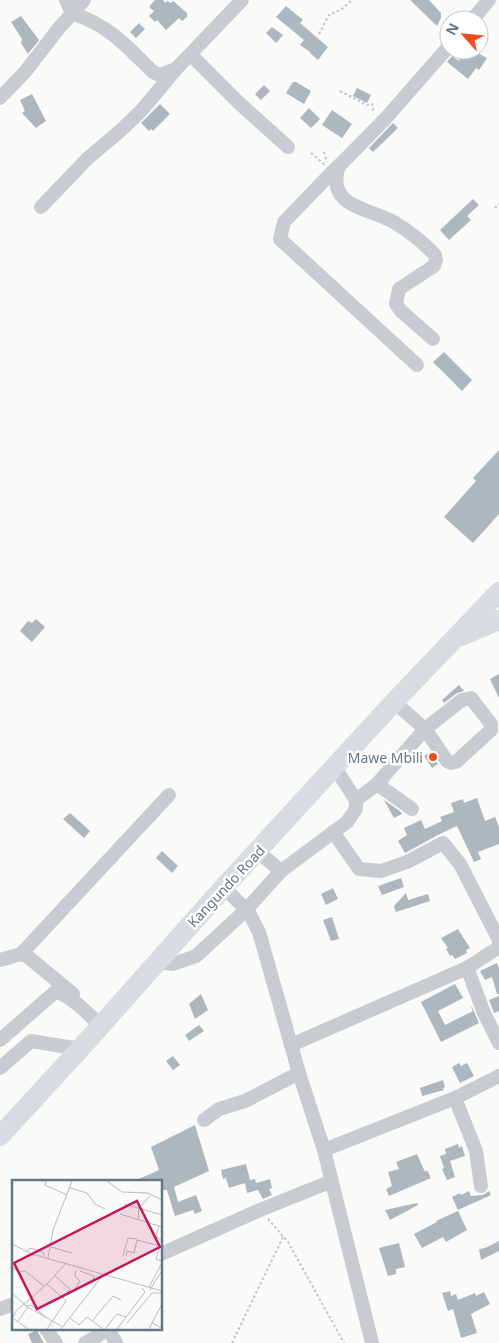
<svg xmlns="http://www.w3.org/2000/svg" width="499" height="1343" font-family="'Noto Sans',sans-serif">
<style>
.building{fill:#aeb7bd}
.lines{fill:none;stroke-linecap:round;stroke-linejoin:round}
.path{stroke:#c1c4c6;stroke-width:2;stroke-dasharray:2.5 2.5;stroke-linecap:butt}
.minor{stroke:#c8ccd0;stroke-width:14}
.highway{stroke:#d6dcdf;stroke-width:20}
.poi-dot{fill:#f04c22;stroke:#fff;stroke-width:2}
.labels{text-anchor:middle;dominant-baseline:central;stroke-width:5;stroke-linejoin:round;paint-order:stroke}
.poi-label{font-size:14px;fill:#637785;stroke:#fff;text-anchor:end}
.street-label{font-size:14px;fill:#637785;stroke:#fff}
.inset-road{fill:none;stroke:#b5bec3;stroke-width:1}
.view{fill:#c2185b;fill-opacity:0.15;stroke:#c2185b;stroke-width:2.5}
.inset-edge{fill:none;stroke:#637785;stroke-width:2.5}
</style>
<rect width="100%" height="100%" fill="#fafaf8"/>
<g class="building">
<polygon points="155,0 163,0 165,3 167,1 171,3 173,1 187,13 187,17 182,21 179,18 166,30 157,20 155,22 149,16 154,11 149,7"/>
<polygon points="410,0 429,0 441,13 441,18 437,26"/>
<polygon points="286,6 303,20 300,23 328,47 318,60 310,53 310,52 300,45 304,40 276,17"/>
<polygon points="21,16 39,40 28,54 21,43 22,39 11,22"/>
<polygon points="139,23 145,29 136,38 130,32"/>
<polygon points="272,27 283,35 276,43 266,33"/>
<polygon points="464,50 472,50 487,58 479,70 476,68 468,79 447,62 452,56 459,61"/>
<polygon points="293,82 296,82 311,91 304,104 286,93"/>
<polygon points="264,85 270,91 261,100 255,94"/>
<polygon points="357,88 371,95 367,103 353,96"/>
<polygon points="32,94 46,121 36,128 22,113 25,111 20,100"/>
<polygon points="160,104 170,114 153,131 151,129 149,131 141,123"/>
<polygon points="309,108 320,119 311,128 300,118"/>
<polygon points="332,110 352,124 342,138 322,125"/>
<polygon points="393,123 398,128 373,152 369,148"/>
<polygon points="473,199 479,205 467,216 471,220 449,240 440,230"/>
<polygon points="444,352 472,380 462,391 433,362"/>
<polygon points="499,450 499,514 473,543 444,517 476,481 473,478"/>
<polygon points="36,619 45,627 32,642 20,631 28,621 32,623"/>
<polygon points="499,674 499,698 490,679"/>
<polygon points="459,685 464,691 457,693 444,703 442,700"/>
<polygon points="430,752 438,764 432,768 424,756"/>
<polygon points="477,798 485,821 495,817 499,827 499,844 478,852 481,859 474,862 457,826 438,835 405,853 398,841 407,835 404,828 421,820 425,829 442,821 440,817 454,812 451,803 463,799 464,803"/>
<polygon points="384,800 401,812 402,814 394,818"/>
<polygon points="70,813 90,831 84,838 63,819"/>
<polygon points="162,851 178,866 172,873 156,858"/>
<polygon points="401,878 404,887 382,895 378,886"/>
<polygon points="333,888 338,899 326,905 321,894"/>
<polygon points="406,893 408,900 428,894 430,901 396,912 394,906"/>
<polygon points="332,917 339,939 331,941 323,920"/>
<polygon points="458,929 470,948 466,950 467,953 455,959 452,955 450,956 446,949 448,948 441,938"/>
<polygon points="497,963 499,968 499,994 497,994 492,977 485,980 480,971"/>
<polygon points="455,984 463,998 438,1011 445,1025 473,1011 471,1007 472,1007 479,1023 441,1042 421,1002"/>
<polygon points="201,994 208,1010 195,1019 189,1004"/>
<polygon points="499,996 499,1011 494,1013 489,1000"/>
<polygon points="199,1025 204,1031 189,1041 185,1035"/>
<polygon points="173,1056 180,1065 173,1070 166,1061"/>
<polygon points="459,1063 461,1066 467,1063 474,1076 460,1083 452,1067"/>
<polygon points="443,1080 445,1087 443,1088 444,1090 422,1096 420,1088"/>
<polygon points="195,1125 209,1171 174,1187 178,1202 196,1195 202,1211 195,1214 193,1210 175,1216 167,1190 161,1190 161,1182 132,1182 159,1170 151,1147"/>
<polygon points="458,1144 459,1148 462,1146 465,1156 450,1161 455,1177 447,1180 442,1169 444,1168 440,1156 446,1154 445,1149"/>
<polygon points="417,1154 425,1172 427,1170 431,1178 389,1196 386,1189 392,1186 388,1172 399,1169 396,1162"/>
<polygon points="246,1164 250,1180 255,1179 256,1183 270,1179 272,1188 269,1189 272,1195 263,1199 258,1190 247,1193 245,1183 229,1188 226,1178 223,1179 221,1170"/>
<polygon points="469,1191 471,1196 483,1195 489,1191 491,1195 458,1210 452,1197 460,1193 461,1195"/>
<polygon points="417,1203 418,1205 390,1220 385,1210"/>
<polygon points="458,1211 467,1230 446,1242 443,1237 422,1248 414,1234 437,1222 436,1221"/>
<polygon points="499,1241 499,1251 481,1260 479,1249 485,1248"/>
<polygon points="399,1243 405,1267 396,1269 396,1274 388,1276 379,1248"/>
<polygon points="450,1291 451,1296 456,1294 458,1300 475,1293 476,1296 484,1292 490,1304 471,1314 477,1333 461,1338 453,1309 448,1311 442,1293"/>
<polygon points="37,1330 41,1338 44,1343 32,1343 28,1334"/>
</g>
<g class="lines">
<g class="path">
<polyline points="319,34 329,15 342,9 352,0"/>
<polyline points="340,91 367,105 372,104 373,110 375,111"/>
<polyline points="324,152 327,162"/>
<polyline points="311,153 325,165"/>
<polyline points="495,208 499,204"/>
<polyline points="268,1219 288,1242 344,1343"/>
<polyline points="232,1343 283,1237"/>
</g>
<g class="minor">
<path d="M66 0 72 13C111 27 124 44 153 72L160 75 176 69"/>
<polyline points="472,20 489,0"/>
<polyline points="191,55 239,103 288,147"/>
<polyline points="0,98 25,72 59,28 84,0"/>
<polyline points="338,166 284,222 280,239 417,365"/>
<polyline points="41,207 88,158 120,131 141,111 177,68 242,0"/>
<path d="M433 339 401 311 396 304 399 289 434 266 436 260 435 255C422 241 409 231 392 221 367 208 325 206 339 166L386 118 449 46"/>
<polyline points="377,784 412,809"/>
<polyline points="356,800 377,784 425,729 462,700 471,698 491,724 491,730 456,762 451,763 447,761 425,729 394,702"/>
<polyline points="333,832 359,869 381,871 407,862 443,843 460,864 499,940"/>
<polyline points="257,851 281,871"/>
<polyline points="224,887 249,913 259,932 299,1073 324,1150 455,1098 499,1076"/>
<polyline points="21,954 169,795"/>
<polyline points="0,960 21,954 27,956 73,994"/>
<polyline points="156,962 173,964 196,956 246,910 281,871 347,822 356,809 356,800 335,768"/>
<polyline points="467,968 499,947"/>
<path d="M0 1040 55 992C69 993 89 1015 100 1025"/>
<polyline points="291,1045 467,968 484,1013 499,1043"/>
<polyline points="0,1068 31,1041 80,1049"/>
<polyline points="455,1098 476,1151 481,1186"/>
<polyline points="204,1120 219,1109 245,1101 299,1073"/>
<polyline points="324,1150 372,1343"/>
<polyline points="161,1254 260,1210 332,1181"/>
<polyline points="0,1309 14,1304"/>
<polyline points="46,1329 56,1343"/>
<polyline points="108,1329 116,1343"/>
<polyline points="85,1343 99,1335 102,1329"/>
</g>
<g class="highway">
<polyline points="461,636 499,620"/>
<polyline points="0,1136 80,1049 224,887 394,702 499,592"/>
</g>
</g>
<circle class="poi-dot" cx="433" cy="757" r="5"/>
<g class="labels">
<g class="poi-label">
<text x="423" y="757">Mawe Mbili</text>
</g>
<g class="street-label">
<text transform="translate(226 886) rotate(-47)">Kangundo Road</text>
</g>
</g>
<g transform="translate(12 1180)">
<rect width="150" height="150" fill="#fafaf8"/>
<path class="inset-road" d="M34 1 33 5 55 15M95 1 110 12 135 13 150 20M58 8 75 13 83 24 93 29M112 24 150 35M108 34 150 47M126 40 127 28 138 16M147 46 144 56 150 61M0 64 20 74 150 111M39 67 60 73M15 72 18 68 31 72 32 76M111 76 116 58 125 59M114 76 115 71 122 73 125 60 148 66 144 79 150 81M36 78 41 50 60 1M0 87 7 92 13 91 32 106M68 91 82 96 81 100M43 96 58 109 51 118M137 107 150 83M138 110 149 92M62 111 68 101 63 96 64 90M0 113 14 126 51 147M14 126 19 125 35 138M58 138 67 145 75 137 91 149M2 139 16 149M0 140 4 131 35 104M6 141 16 127M80 141 101 116 109 120M115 143 140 113H149M140 143 150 124M35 149 54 121 35 104 54 83M49 149 91 95M93 149 105 134 114 137M105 149 133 112 130 108M137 149 140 143 150 148"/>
<path class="view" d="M125 21 148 67 25 129 2 83Z"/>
<rect width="150" height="150" class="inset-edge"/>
</g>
<g transform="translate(464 35) rotate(297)"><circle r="24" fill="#ffffff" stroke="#c1c9ce"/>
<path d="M0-4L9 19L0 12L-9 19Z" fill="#f04c22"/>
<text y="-8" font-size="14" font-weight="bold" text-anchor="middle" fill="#637785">N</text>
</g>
</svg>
